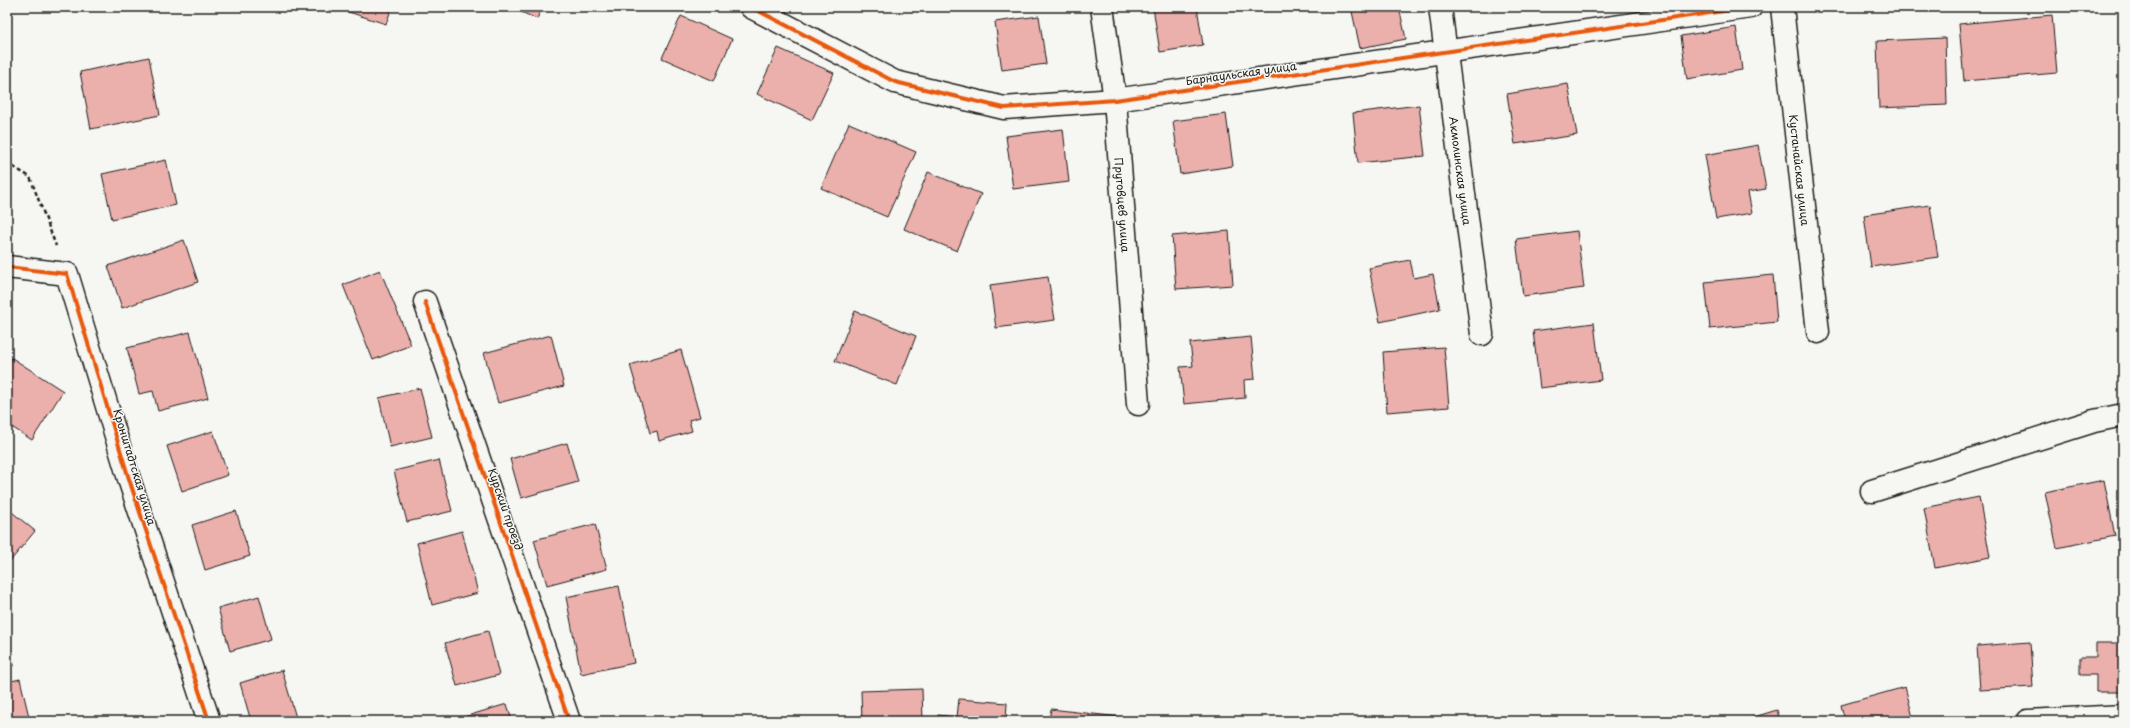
<svg xmlns="http://www.w3.org/2000/svg" width="2130" height="728" font-family="'Playpen Sans',sans-serif">
<style>
.building{fill:#ebb0ab;stroke:#1c1c1c}
.lines{fill:none;stroke-linecap:round;stroke-linejoin:round}
.minor-casing{stroke:#1c1c1c;stroke-width:25}
.path{stroke:#1c1c1c;stroke-width:2.5;stroke-dasharray:4 3;stroke-linecap:butt}
.minor{stroke:#f6f6f2;stroke-width:22}
.cycleway-casing{stroke:#f6f6f2;stroke-width:6}
.cycleway{stroke:#e8590c;stroke-width:4}
.labels{text-anchor:middle;dominant-baseline:central;stroke-width:3;stroke-linejoin:round;paint-order:stroke}
.street-label{font-size:11px;fill:#1c1c1c;stroke:#f6f6f2}
</style>
<rect width="100%" height="100%" fill="#f6f6f2"/>
<filter id="ink" filterUnits="userSpaceOnUse"><feTurbulence type="fractalNoise" baseFrequency=".025" numOctaves="2"/><feDisplacementMap in="SourceGraphic" scale="8" xChannelSelector="R" yChannelSelector="G"/><feConvolveMatrix kernelMatrix="1 2 1 2 8 2 1 2 1" color-interpolation-filters="sRGB"/></filter>
<g filter="url(#ink)">
<g class="building">
<polygon points="333,7 392,7 386,24"/>
<polygon points="510,7 542,7 537,19"/>
<polygon points="1153,7 1197,7 1203,45 1160,52"/>
<polygon points="1351,7 1399,7 1406,39 1360,48"/>
<polygon points="2052,15 2057,73 1964,81 1959,24"/>
<polygon points="681,16 732,39 714,81 662,58"/>
<polygon points="1039,16 1046,64 1002,70 995,22"/>
<polygon points="1736,27 1742,70 1687,79 1681,36"/>
<polygon points="1945,38 1947,105 1879,108 1877,41"/>
<polygon points="778,48 834,73 812,120 757,94"/>
<polygon points="149,57 160,115 91,129 80,72"/>
<polygon points="1568,84 1577,135 1515,144 1507,94"/>
<polygon points="1419,105 1425,156 1358,163 1353,113"/>
<polygon points="1226,114 1233,166 1180,174 1173,121"/>
<polygon points="849,123 916,152 887,217 821,188"/>
<polygon points="1063,129 1069,182 1013,189 1006,136"/>
<polygon points="1758,145 1766,189 1748,192 1752,213 1716,219 1705,155"/>
<polygon points="166,160 176,205 112,219 102,174"/>
<polygon points="928,172 981,194 957,251 904,229"/>
<polygon points="1930,205 1938,257 1871,267 1864,215"/>
<polygon points="1229,231 1233,285 1176,289 1172,236"/>
<polygon points="1577,231 1584,288 1523,296 1516,239"/>
<polygon points="184,240 198,282 122,308 108,266"/>
<polygon points="1410,260 1414,278 1433,274 1440,309 1380,322 1369,268"/>
<polygon points="380,270 411,345 373,360 343,285"/>
<polygon points="1773,275 1777,322 1710,329 1705,282"/>
<polygon points="1048,277 1055,320 996,328 990,285"/>
<polygon points="855,311 916,336 897,385 835,361"/>
<polygon points="1594,323 1601,380 1540,388 1533,331"/>
<polygon points="190,332 208,398 158,411 153,391 139,394 127,348"/>
<polygon points="551,335 564,386 498,403 484,353"/>
<polygon points="1251,337 1255,379 1244,380 1245,398 1184,404 1180,367 1193,366 1190,343"/>
<polygon points="1444,347 1449,407 1387,412 1383,352"/>
<polygon points="681,350 700,417 689,420 692,431 659,441 657,431 650,433 630,365"/>
<polygon points="12,358 63,391 32,440 7,424 7,365"/>
<polygon points="420,388 432,437 390,447 379,398"/>
<polygon points="213,431 228,475 182,491 167,446"/>
<polygon points="567,443 578,482 521,498 510,459"/>
<polygon points="439,460 452,511 407,522 394,471"/>
<polygon points="2104,480 2115,536 2057,548 2045,492"/>
<polygon points="1979,497 1990,557 1935,568 1924,508"/>
<polygon points="7,508 35,531 7,565"/>
<polygon points="236,511 250,556 205,570 192,525"/>
<polygon points="595,524 607,569 547,585 534,540"/>
<polygon points="462,531 478,593 432,605 417,543"/>
<polygon points="619,586 634,663 581,674 566,597"/>
<polygon points="259,596 271,639 230,651 218,608"/>
<polygon points="488,631 499,675 457,686 445,643"/>
<polygon points="7,641 14,665 7,667"/>
<polygon points="2030,642 2033,687 1980,690 1977,646"/>
<polygon points="2096,643 2123,643 2123,692 2096,692 2096,675 2080,675 2080,657 2096,657"/>
<polygon points="282,670 297,721 251,721 240,683"/>
<polygon points="20,679 30,721 7,721 7,682"/>
<polygon points="1905,687 1914,721 1845,721 1841,705"/>
<polygon points="922,689 923,721 862,721 861,691"/>
<polygon points="959,699 1007,703 1006,721 937,721 938,715 957,717"/>
<polygon points="507,704 512,721 457,721 457,719"/>
<polygon points="1051,709 1119,717 1118,721 1049,721"/>
<polygon points="1777,710 1780,721 1741,721"/>
</g>
<g class="lines">
<defs>
<g id="minor">
<polyline points="751,7 895,82 1004,108 1115,100 1751,7"/>
<path id="s1" d="M1102 7 1115 100 1138 404"/>
<path id="s2" d="M1440 7 1482 334"/>
<path id="s3" d="M1782 7 1818 332"/>
<polyline points="7,267 67,274 129,479 209,721"/>
<polyline points="425,302 569,721"/>
<polyline points="1872,491 2094,421 2123,415"/>
<polyline points="2028,721 2123,716"/>
</g>
</defs>
<use href="#minor" class="minor-casing"/>
<polyline class="path" points="7,163 30,177 56,246"/>
<use href="#minor" class="minor"/>
<defs>
<g id="cycleway">
<polyline points="751,7 895,82 1004,108 1115,100 1751,7"/>
<polyline points="7,267 67,274 129,479 209,721"/>
<polyline points="425,302 569,721"/>
</g>
</defs>
<use href="#cycleway" class="cycleway-casing"/>
<use href="#cycleway" class="cycleway"/>
</g>
</g>
<g class="labels">
<g class="street-label">
<text transform="translate(1241 73) rotate(-8)">Барнаульская улица</text>
<text stroke="none"><textPath href="#s2" startOffset="165">Акмолинская улица</textPath></text>
<text stroke="none"><textPath href="#s3" startOffset="164">Кустанайская улица</textPath></text>
<text stroke="none"><textPath href="#s1" startOffset="199">Прутовцев улица</textPath></text>
<text transform="translate(135 467) rotate(73)">Кронштадтская улица</text>
<text transform="translate(506 509) rotate(71)">Курский проезд</text>
</g>
</g>
<rect width="2130" height="728" fill="none" stroke="#f6f6f2" stroke-width="24"/>
<rect x="12" y="12" width="2106" height="704" fill="none" stroke="#1c1c1c" stroke-width="1.5" filter="url(#ink)"/>
</svg>
